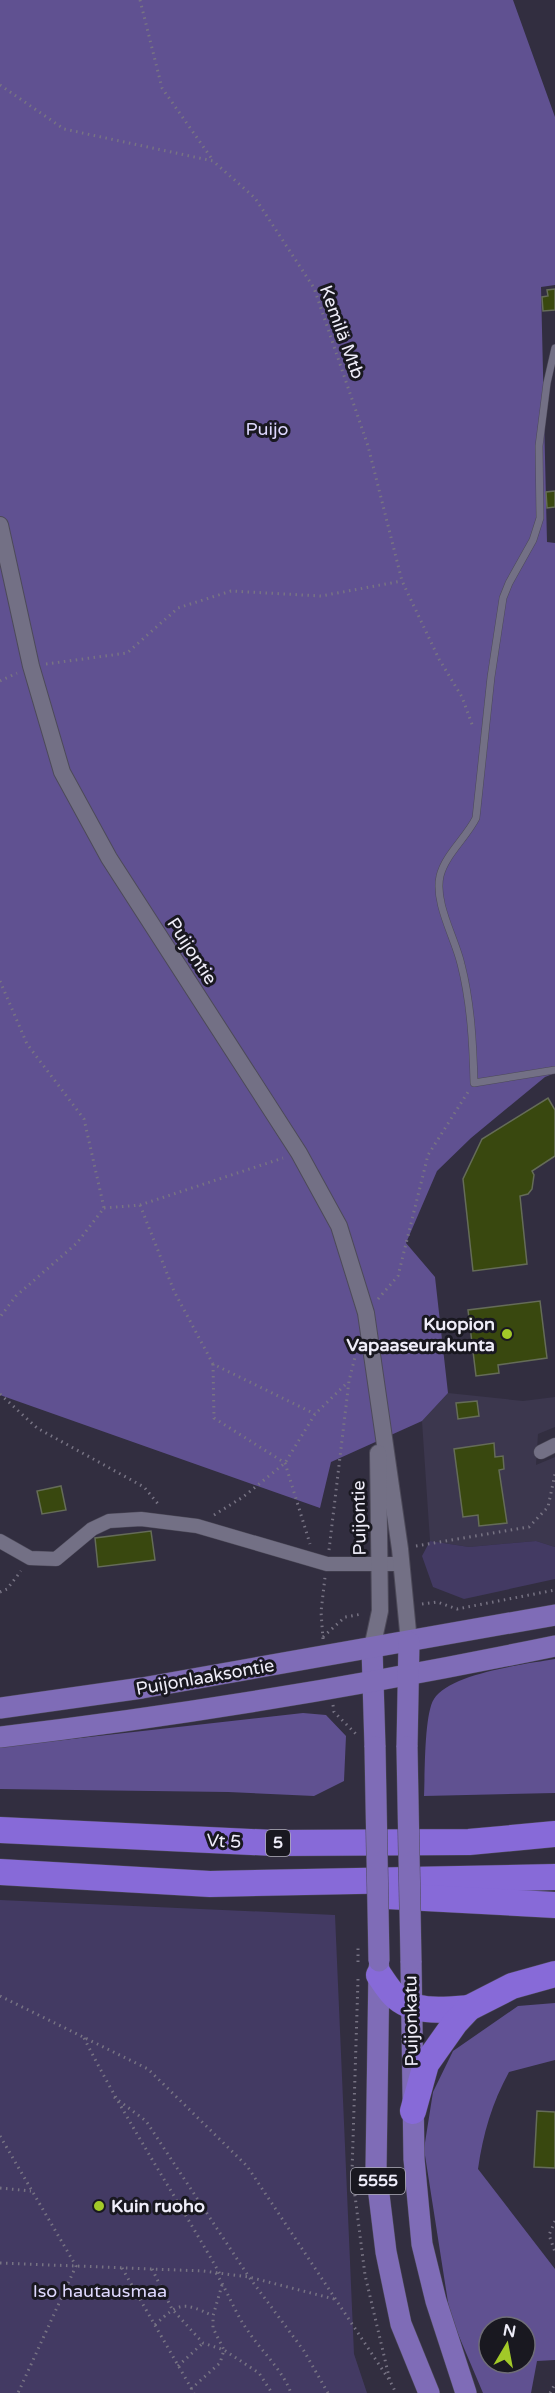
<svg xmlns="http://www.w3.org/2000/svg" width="555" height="2393" font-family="'Varela Round',sans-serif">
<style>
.built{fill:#3c374e}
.green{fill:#433a63}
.forest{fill:#605191;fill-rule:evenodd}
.building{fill:#39480f;stroke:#656c58;stroke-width:1.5}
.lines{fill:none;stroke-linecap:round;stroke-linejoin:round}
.service-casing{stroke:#4d4a59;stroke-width:8}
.minor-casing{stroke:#4d4a59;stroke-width:15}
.tertiary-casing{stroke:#4d4a59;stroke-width:18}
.primary-casing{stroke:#4d4a59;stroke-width:22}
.motorway-casing{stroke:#4d4a59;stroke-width:27}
.path{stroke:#777383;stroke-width:3;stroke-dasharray:1.5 4.5;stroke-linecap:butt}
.service{stroke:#737085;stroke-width:7}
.minor{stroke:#737085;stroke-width:14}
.tertiary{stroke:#737085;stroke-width:16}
.primary{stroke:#7f6cb7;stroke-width:21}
.motorway{stroke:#876ad8;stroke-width:26}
.primary-bridge-casing{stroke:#4d4a59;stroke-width:22;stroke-linecap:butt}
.path-bridge{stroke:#777383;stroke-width:3;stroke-dasharray:1.5 4.5;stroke-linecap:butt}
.primary-bridge{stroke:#7f6cb7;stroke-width:21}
.poi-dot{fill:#a2c928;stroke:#191820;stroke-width:2}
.labels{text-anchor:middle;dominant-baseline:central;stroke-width:6;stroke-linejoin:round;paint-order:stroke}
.shield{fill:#191820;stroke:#afadb8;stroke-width:1.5}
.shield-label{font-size:16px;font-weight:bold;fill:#efedf9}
.street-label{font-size:18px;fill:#efedf9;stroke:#191820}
.park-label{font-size:18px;fill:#ded8fe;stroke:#191820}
.poi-label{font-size:18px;font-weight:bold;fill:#efedf9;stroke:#191820;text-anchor:end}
</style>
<rect width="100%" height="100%" fill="#322e40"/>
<polygon class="built" points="448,1393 523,1401 555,1397 555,1427 538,1434 536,1465 555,1457 555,1547 536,1541 469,1547 430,1541 422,1421"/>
<g class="green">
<polygon points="430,1541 469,1547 536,1541 555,1547 555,1579 464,1599 433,1587 422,1556"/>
<polygon points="0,1900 335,1915 354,2354 367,2393 0,2393"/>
</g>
<g class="forest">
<polygon points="0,0 513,0 555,117 555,285 541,287 547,542 555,543 555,1073 545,1077 471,1138 437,1171 406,1243 435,1277 448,1393 422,1421 331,1462 320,1508 0,1395"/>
<path d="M555 1659V1793L424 1796C425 1776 424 1714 434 1699 450 1673 526 1664 555 1659Z"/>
<polygon points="303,1713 326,1715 346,1736 344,1781 314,1796 228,1792 0,1789 0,1747"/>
<path d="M555 2003V2060L509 2072C492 2103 483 2134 478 2169L555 2269V2360L537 2361 531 2393H483L450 2315 424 2149 433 2092 453 2051 518 2006ZM489 2327H525V2363H489Z"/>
</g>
<g class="building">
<polygon points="555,289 555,310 543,311 542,297 548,296 547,290"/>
<polygon points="555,491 555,507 547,508 546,492"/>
<polygon points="548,1098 555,1110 555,1156 532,1171 534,1175 532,1189 528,1194 520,1196 527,1264 473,1271 463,1179 482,1139"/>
<polygon points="540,1301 547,1358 498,1365 499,1373 476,1376 468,1310"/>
<polygon points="477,1401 479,1416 458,1419 456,1403"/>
<polygon points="494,1443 495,1457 503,1456 504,1469 499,1470 507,1523 479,1526 478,1515 463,1517 454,1449"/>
<polygon points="61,1486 66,1510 42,1514 37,1491"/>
<polygon points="151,1531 155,1560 98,1567 95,1538"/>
<polygon points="537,2111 555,2112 555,2168 534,2167"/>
</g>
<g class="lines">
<defs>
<path id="service" d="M555 348 547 383 539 446 540 518 533 540 509 583 503 598 491 677 476 818C466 838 445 855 440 876 434 903 455 938 461 964 471 1003 473 1044 474 1083L555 1070"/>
<g id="minor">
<polyline points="541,1452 555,1445"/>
<polyline points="0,1541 30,1558 56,1559 92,1529 109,1521 141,1519 197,1526 327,1564 402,1564"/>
</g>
<g id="tertiary">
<polyline points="0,525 31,666 62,772 109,858 299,1153 339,1226 366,1313 400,1549 409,1642"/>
<polyline points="372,1648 380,1611 378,1453"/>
</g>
<g id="primary">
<polyline points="372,1648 375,1747"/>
<polyline points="0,1708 142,1688 555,1615"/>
<path d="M0 1737C187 1715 371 1684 555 1646"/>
<polyline points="407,1747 409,1642"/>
<polyline points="411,1961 414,2159 422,2244 436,2301 466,2393"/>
<polyline points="379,1968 376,2170 386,2252 401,2324 429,2393"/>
</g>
<g id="motorway">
<polyline points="0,1830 274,1843 469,1842 555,1834"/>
<polyline points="0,1872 210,1884 555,1877"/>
<polyline points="387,1896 555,1905"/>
<path d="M379 1975C384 1982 388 1989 394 1995 413 2014 444 2010 469 2008"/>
<polyline points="413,2111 426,2064 455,2023 469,2008 512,1986 555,1974"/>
</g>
</defs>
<use href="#service" class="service-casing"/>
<use href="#minor" class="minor-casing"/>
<use href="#tertiary" class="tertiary-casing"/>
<use href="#primary" class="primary-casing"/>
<use href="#motorway" class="motorway-casing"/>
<g class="path">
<polyline points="140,0 162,88 212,159"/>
<polyline points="0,85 64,129 213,161 255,198 314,288 368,446 402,581 439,659 462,697 473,727"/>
<polyline points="46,664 127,653 178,608 231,591 321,596 402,581"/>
<polyline points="0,681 17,673"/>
<polyline points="0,981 27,1044 84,1119 104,1208 77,1243 16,1296 0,1317"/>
<polyline points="140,1205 174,1291 213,1364 315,1414"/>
<polyline points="104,1208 140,1205 283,1158"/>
<polyline points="378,1299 398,1276 428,1155 468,1092"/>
<polyline points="213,1364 214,1418 285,1463 310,1544"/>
<polyline points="0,1394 37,1428 144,1487 159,1505"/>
<polyline points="214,1515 243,1497 285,1463 315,1414 348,1382"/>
<polyline points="416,1546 529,1527 548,1507 555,1474"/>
<polyline points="329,1550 349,1381 355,1357"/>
<polyline points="0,1592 7,1589 21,1571"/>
<polyline points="422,1604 437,1602 457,1609 555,1590"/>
<polyline points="323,1637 345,1617 362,1614"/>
<polyline points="323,1639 321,1612 325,1577"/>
<polyline points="333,1705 334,1712 356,1734"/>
<polyline points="358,1979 352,2172 365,2275 390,2381 396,2393"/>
<polyline points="0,1996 148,2069 247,2166 390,2381"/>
<path d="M84 2038C125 2119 175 2195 220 2274"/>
<polyline points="114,2097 146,2121 249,2277 304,2351 328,2393"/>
<polyline points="0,2136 76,2266 18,2393"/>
<polyline points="0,2188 31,2191"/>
<polyline points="555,2221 549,2235 555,2252"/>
<polyline points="0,2263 203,2271 249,2277 334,2299"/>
<polyline points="122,2268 194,2393"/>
<polyline points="152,2269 172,2309 203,2343 224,2350 259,2373 272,2393"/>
<path d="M216 2273C228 2292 235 2313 248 2331 262 2352 282 2369 291 2393"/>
<path d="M155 2325C178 2303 183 2301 213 2316"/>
<polyline points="178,2366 203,2343"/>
<polyline points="191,2389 220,2363 224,2350 213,2328 213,2316 222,2285"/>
<polyline points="550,2393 555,2384"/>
</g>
<use href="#service" class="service"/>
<use href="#minor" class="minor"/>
<use href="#tertiary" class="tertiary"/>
<use href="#primary" class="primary"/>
<use href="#motorway" class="motorway"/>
<defs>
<g id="primary-bridge">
<polyline points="375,1747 379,1961"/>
<polyline points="407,1747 411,1961"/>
</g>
</defs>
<use href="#primary-bridge" class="primary-bridge-casing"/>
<polyline class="path-bridge" points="358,1962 358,1947"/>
<use href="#primary-bridge" class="primary-bridge"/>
</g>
<g class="poi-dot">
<circle cx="507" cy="1334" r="6"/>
<circle cx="99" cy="2206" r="6"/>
</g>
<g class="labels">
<g class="shield">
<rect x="266" y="1830" width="24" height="26" rx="4.5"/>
<rect x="351" y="2168" width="54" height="26" rx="4.5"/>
</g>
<g class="shield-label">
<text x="278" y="1843">5</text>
<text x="378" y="2181">5555</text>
</g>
<g class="street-label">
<text transform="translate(342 332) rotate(70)">Kemilä Mtb</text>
<text transform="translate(192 951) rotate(57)">Puijontie</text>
<text transform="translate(359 1518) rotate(-91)">Puijontie</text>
<text transform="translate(205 1677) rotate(-10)">Puijonlaaksontie</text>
<text transform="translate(224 1841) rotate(3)">Vt 5</text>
<text transform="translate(411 2021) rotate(-91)">Puijonkatu</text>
</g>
<g class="park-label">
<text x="267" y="429">Puijo</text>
<text x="100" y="2291">Iso hautausmaa</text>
</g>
<g class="poi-label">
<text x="495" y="1324">Kuopion<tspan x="495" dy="21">Vapaaseurakunta</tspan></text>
<text x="111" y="2206" text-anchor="start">Kuin ruoho</text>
</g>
</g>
<g transform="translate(507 2345) rotate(10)"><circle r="28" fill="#191820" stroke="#6f6d77" stroke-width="1.5"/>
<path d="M0-4.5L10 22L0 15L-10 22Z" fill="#a2c928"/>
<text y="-9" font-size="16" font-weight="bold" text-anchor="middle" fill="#efedf9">N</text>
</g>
</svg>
